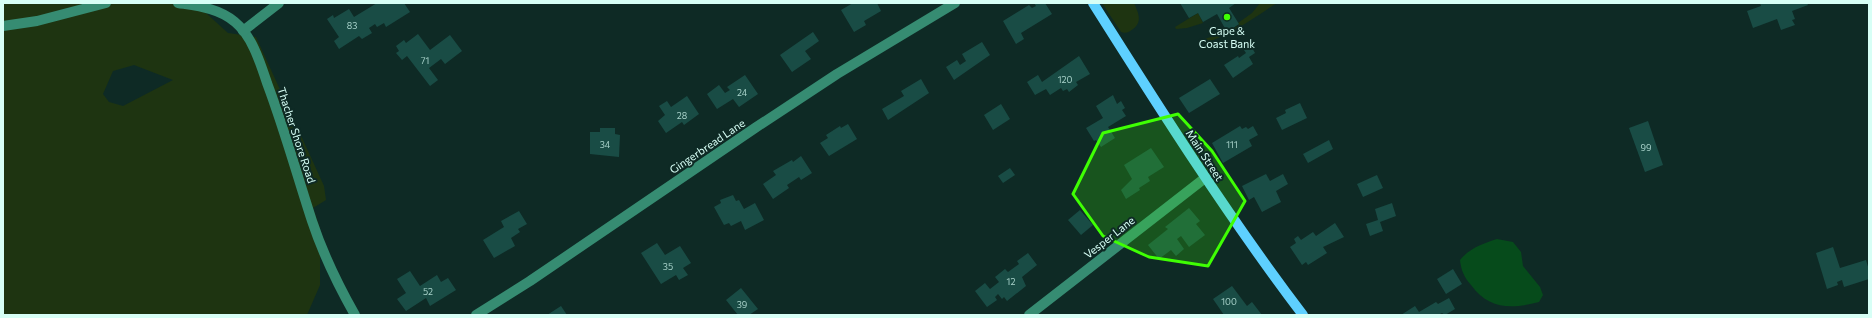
<svg xmlns="http://www.w3.org/2000/svg" width="1872" height="318" font-family="Commissioner,sans-serif">
<style>
.green{fill:#1e3411;fill-rule:evenodd}
.water{fill:#064b1b}
.building{fill:#194c45}
.lines{fill:none;stroke-linecap:round;stroke-linejoin:round}
.minor{stroke:#368c72;stroke-width:10}
.major{stroke:#5ed0ff;stroke-width:10}
.marked{fill:#3fff03;fill-opacity:0.2;stroke:#3fff03;stroke-width:3;stroke-linejoin:round}
.poi-dot{fill:#3fff03;stroke:#0e2a25;stroke-width:1.5}
.labels{text-anchor:middle;dominant-baseline:central;stroke-width:4;stroke-linejoin:round;paint-order:stroke}
.number-label{font-size:9px;fill:#a8d2ca}
.poi-label{font-size:11px;fill:#d7fff6;stroke:#0e2a25}
.street-label{font-size:11px;fill:#d7fff6;stroke:#0e2a25}
</style>
<rect width="100%" height="100%" fill="#0e2a25"/>
<g class="green">
<path d="M3 3H195L228 33 256 37 324 186 326 200 313 208 320 228V285L307 315H3ZM134 65 173 80 123 106 109 102 103 94 113 71Z"/>
<path d="M1102 3H1134C1138 12 1143 22 1133 29 1129 32 1126 34 1121 32Z"/>
<path d="M1260 3H1277C1261 13 1220 43 1202 42L1204 39 1218 35 1227 30 1228 32 1239 25 1238 23 1252 13Z"/>
<polygon points="1198,13 1203,23 1187,28 1176,29 1175,27"/>
</g>
<path class="water" d="M1497 239 1513 242 1521 252 1523 266 1540 287 1543 295 1539 302C1512 309 1489 310 1471 285 1464 277 1461 270 1460 260 1470 248 1482 244 1497 239Z"/>
<g class="building">
<polygon points="377,3 404,3 410,12 386,27 384,23 377,27 375,24 369,28 372,33 362,39 359,36 339,49 334,41 339,37 327,19 333,15 334,18 349,9 354,17"/>
<polygon points="853,3 877,3 881,11 864,21 866,25 854,32 841,10"/>
<polygon points="1034,3 1045,3 1052,14 1021,33 1024,39 1016,44 1003,21 1029,5 1032,8 1036,6"/>
<polygon points="1180,3 1236,3 1229,8 1239,24 1227,32 1217,14 1203,22 1198,13 1189,18"/>
<polygon points="1760,3 1807,3 1808,5 1792,11 1795,19 1792,20 1795,25 1781,30 1777,19 1753,28 1747,11 1761,6"/>
<polygon points="813,32 819,41 805,51 811,59 792,72 780,55"/>
<polygon points="418,34 430,50 450,35 462,51 445,64 441,59 429,68 438,80 430,86 407,56 402,60 396,53 399,51 396,46 404,40 406,43"/>
<polygon points="982,42 990,55 954,80 946,67 957,60 960,65 966,61 962,54"/>
<polygon points="1251,46 1255,53 1249,57 1253,64 1233,78 1224,65 1238,56 1239,58 1246,53 1244,50"/>
<polygon points="1079,56 1090,74 1076,82 1078,85 1069,92 1067,89 1063,91 1061,88 1050,95 1046,89 1035,95 1027,82 1038,75 1042,82"/>
<polygon points="745,75 758,94 739,107 733,99 717,109 707,94 719,85 725,93 730,90 727,87"/>
<polygon points="921,79 929,93 888,120 882,109 904,96 901,91"/>
<polygon points="1210,79 1220,94 1189,113 1179,98"/>
<polygon points="1113,95 1117,104 1121,101 1125,108 1122,110 1126,116 1108,127 1115,138 1101,147 1096,140 1094,141 1086,128 1103,118 1096,106"/>
<polygon points="687,96 699,114 684,125 682,122 666,133 658,121 665,115 659,106 667,101 671,107"/>
<polygon points="1300,103 1307,118 1282,130 1276,118 1286,113 1285,110"/>
<polygon points="1001,104 1010,119 993,130 984,115"/>
<polygon points="1648,121 1663,165 1645,172 1629,128"/>
<polygon points="848,124 857,139 829,156 820,143 828,138 826,135 840,126 841,128"/>
<polygon points="1240,126 1242,129 1246,127 1248,129 1253,126 1258,135 1249,140 1252,146 1223,163 1212,143"/>
<polygon points="600,128 615,128 615,134 620,135 619,157 590,154 590,132 600,132"/>
<polygon points="1329,140 1333,149 1308,163 1303,154"/>
<polygon points="1151,148 1164,167 1148,177 1150,181 1139,188 1140,190 1126,199 1121,190 1132,179 1124,165"/>
<polygon points="801,156 812,173 801,180 799,177 787,185 789,188 773,199 763,184 776,175 773,171 792,160 793,162"/>
<polygon points="1010,168 1015,175 1003,183 998,176"/>
<polygon points="1266,174 1270,181 1283,174 1288,184 1276,191 1281,202 1262,212 1254,197 1249,200 1242,186"/>
<polygon points="1377,175 1383,188 1363,197 1357,184"/>
<polygon points="733,195 736,201 739,200 744,209 755,203 764,220 745,230 741,221 731,226 729,223 724,225 714,207 721,203 720,200"/>
<polygon points="1392,203 1396,216 1380,222 1383,231 1370,236 1366,224 1378,220 1375,209"/>
<polygon points="1189,208 1200,221 1196,224 1205,235 1189,247 1181,236 1177,239 1184,249 1176,256 1171,250 1159,259 1148,245 1168,229 1165,227"/>
<polygon points="1080,210 1093,225 1081,235 1068,220"/>
<polygon points="519,211 527,224 518,229 520,232 511,238 515,246 494,258 483,240 504,227 501,221"/>
<polygon points="1335,223 1344,237 1323,247 1327,253 1308,265 1306,262 1302,265 1290,247 1296,243 1294,239 1298,236 1301,240 1313,232 1316,236"/>
<polygon points="657,243 665,255 680,246 691,263 683,268 688,275 679,280 676,275 661,284 641,253"/>
<polygon points="1833,247 1840,268 1866,260 1869,270 1869,279 1844,287 1842,280 1837,282 1838,285 1827,289 1816,253"/>
<polygon points="1028,253 1037,265 1022,277 1026,286 1007,301 1004,297 1002,299 998,294 995,297 997,300 987,307 975,291 985,283 990,289 999,282 995,277 1005,269 1008,272 1019,264 1017,261"/>
<polygon points="1453,269 1462,284 1446,294 1437,279"/>
<polygon points="410,271 420,286 437,275 441,282 448,278 456,290 430,306 426,298 406,311 397,299 406,293 397,279"/>
<polygon points="1232,286 1247,306 1252,302 1262,315 1224,315 1213,299"/>
<polygon points="741,288 758,309 749,315 738,315 726,300"/>
<polygon points="1449,298 1455,309 1445,315 1442,313 1438,315 1401,315 1415,306 1419,312 1436,302 1438,304"/>
<polygon points="561,306 567,315 547,315"/>
</g>
<g class="lines">
<g class="minor">
<path d="M178 3C197 6 219 8 235 22 252 36 260 62 267 83 284 128 297 175 312 221 323 254 338 285 355 315"/>
<polyline points="3,26 37,21 106,3"/>
<polyline points="243,31 279,3"/>
<polyline points="476,315 530,281 755,128 837,74 955,3"/>
<polyline points="1029,315 1205,178"/>
</g>
<path class="major" d="M1093 3C1160 109 1227 215 1303 315"/>
</g>
<path class="marked" d="M1178 114 1212 151 1245 201 1208 266 1149 257 1103 236 1073 194 1103 133Z"/>
<circle class="poi-dot" cx="1227" cy="17" r="4"/>
<g class="labels">
<g class="number-label">
<text x="352" y="25">83</text>
<text x="425" y="60">71</text>
<text x="1065" y="79">120</text>
<text x="742" y="92">24</text>
<text x="682" y="115">28</text>
<text x="605" y="144">34</text>
<text x="1232" y="144">111</text>
<text x="1646" y="147">99</text>
<text x="668" y="266">35</text>
<text x="1011" y="281">12</text>
<text x="428" y="291">52</text>
<text x="1229" y="301">100</text>
<text x="742" y="304">39</text>
</g>
<g class="poi-label">
<text x="1227" y="30">Cape &amp;<tspan x="1227" dy="13">Coast Bank</tspan></text>
</g>
<g class="street-label">
<text transform="translate(297 135) rotate(72)">Thacher Shore Road</text>
<text transform="translate(707 146) rotate(-34)">Gingerbread Lane</text>
<text transform="translate(1205 155) rotate(57)">Main Street</text>
<text transform="translate(1109 237) rotate(-38)">Vesper Lane</text>
</g>
</g>
<rect width="1872" height="318" fill="none" stroke="#d7fff6" stroke-width="8"/>
</svg>
